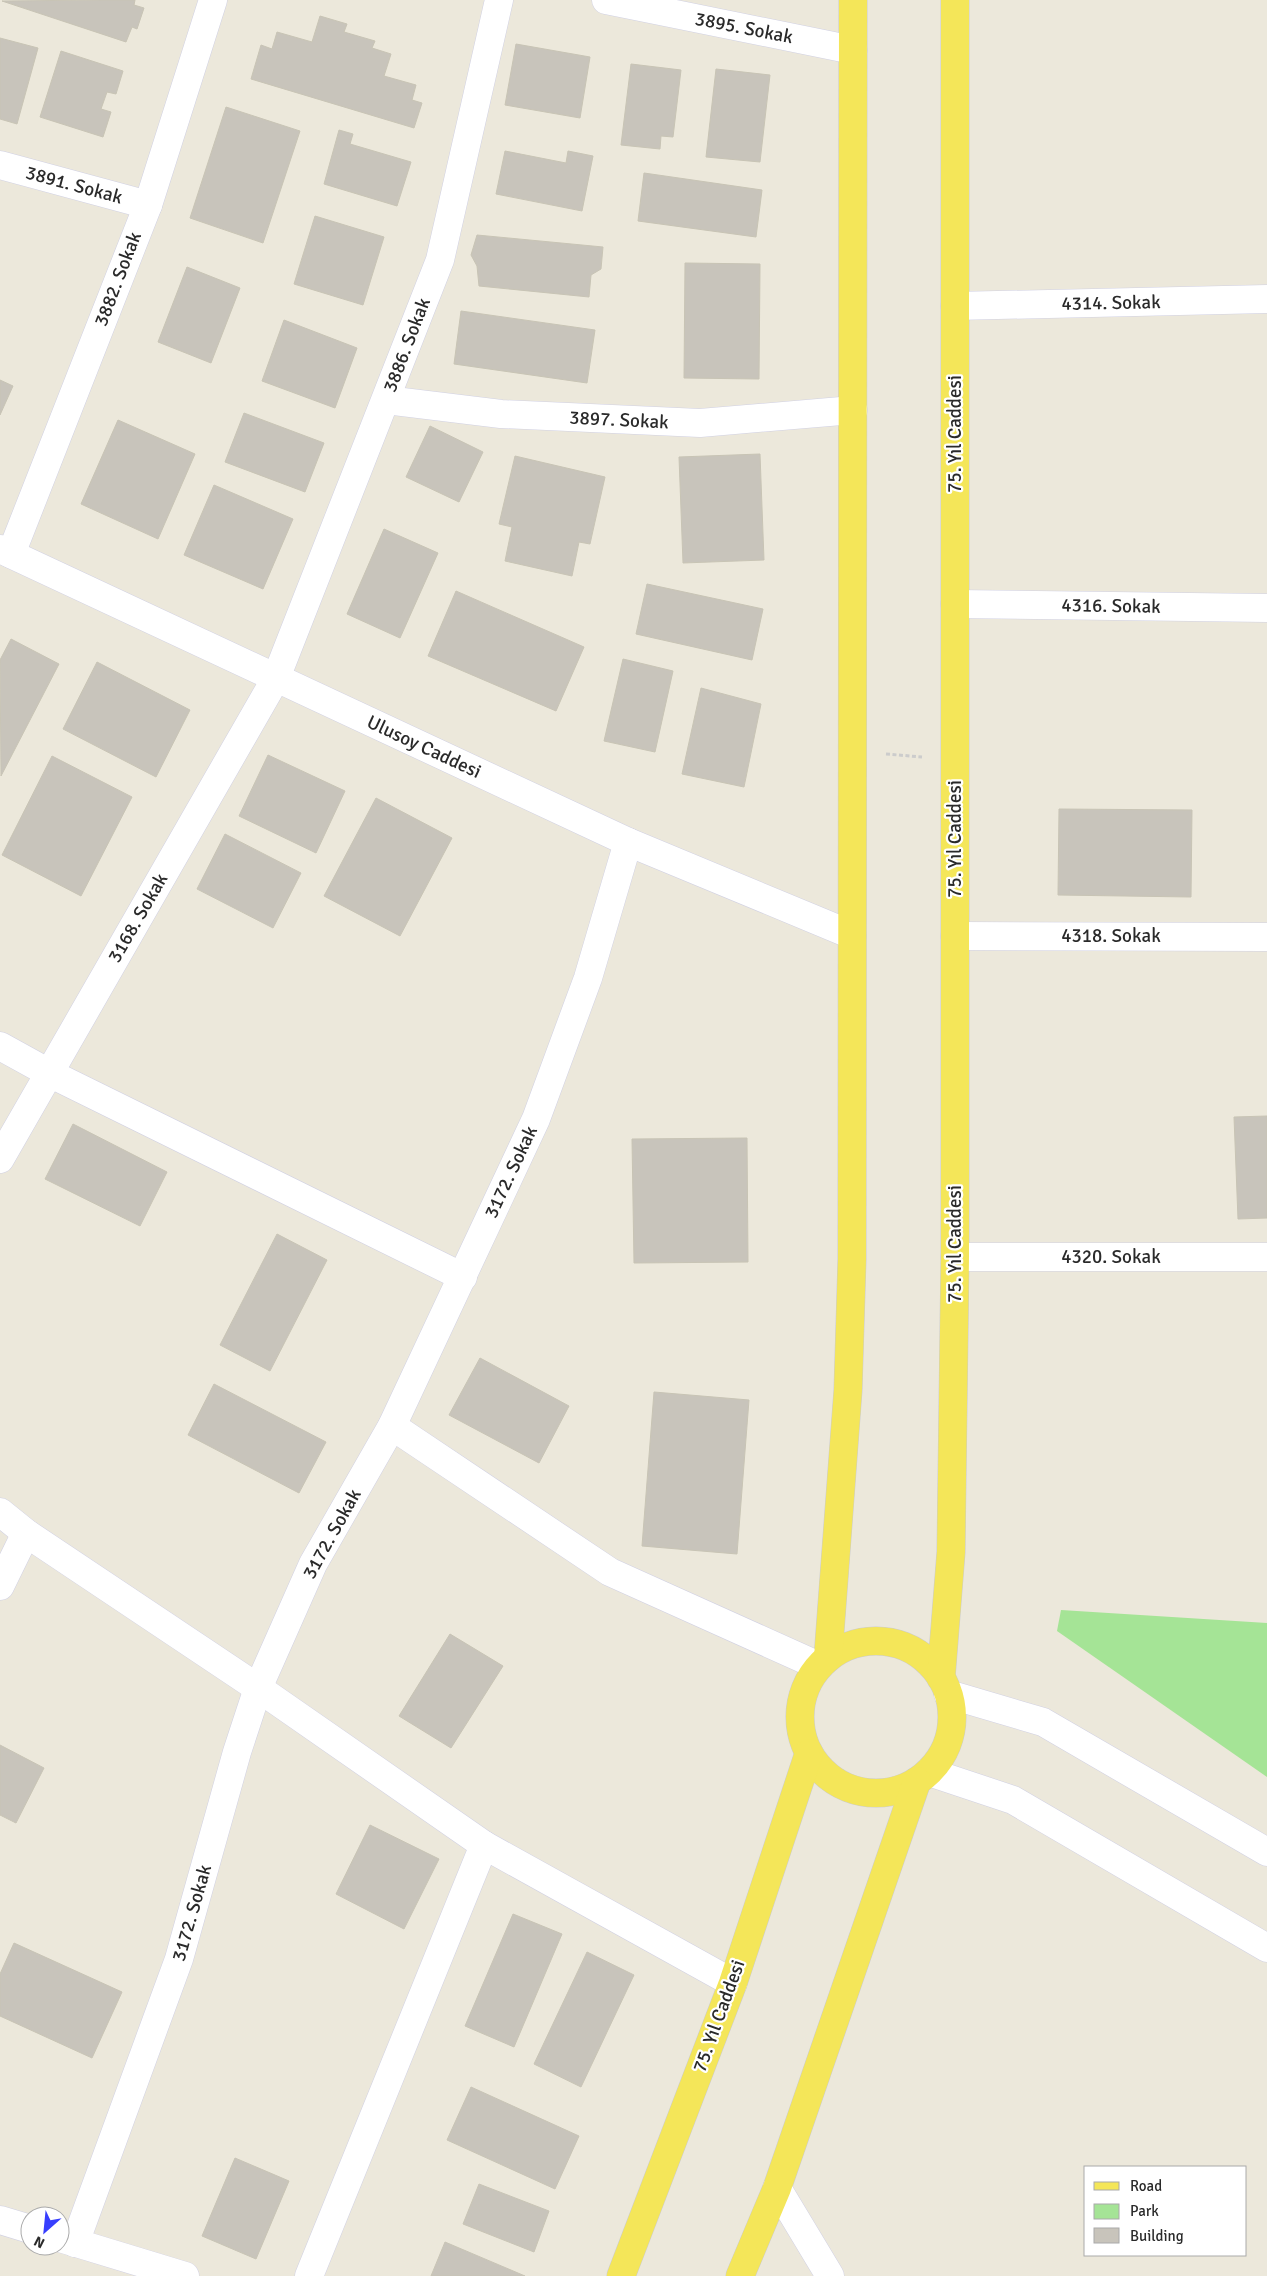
<svg xmlns="http://www.w3.org/2000/svg" width="1267" height="2276" font-family="Signika,sans-serif">
<style>
.green{fill:#a5e496}
.building{fill:#c8c4bb;stroke:#c8c4b5}
.lines{fill:none;stroke-linecap:round;stroke-linejoin:round}
.minor-casing{stroke:#d1d1e3;stroke-width:29}
.tertiary-casing{stroke:#d1d1e3;stroke-width:29}
.secondary-casing{stroke:#d1d1e3;stroke-width:29}
.primary-casing{stroke:#ccc;stroke-width:29}
.path{stroke:#ccc;stroke-width:3;stroke-dasharray:4 2.5;stroke-linecap:butt}
.minor{stroke:#fff;stroke-width:28}
.tertiary{stroke:#fff;stroke-width:28}
.secondary{stroke:#fff;stroke-width:28}
.primary{stroke:#f4e659;stroke-width:28}
.labels{text-anchor:middle;dominant-baseline:central;stroke-width:4.5;stroke-linejoin:round;paint-order:stroke}
.street-label{font-size:19px;fill:#2a2a2a;stroke:#fff}
</style>
<rect width="100%" height="100%" fill="#ece8db"/>
<polygon class="green" points="1061,1610 1267,1623 1267,1777 1057,1631"/>
<g class="building">
<polygon points="101,0 135,0 134,5 144,8 137,29 132,27 126,42 2,1"/>
<polygon points="320,16 347,24 344,32 375,41 372,48 391,54 384,76 416,85 412,100 422,103 414,128 251,79 261,45 272,49 277,32 312,42"/>
<polygon points="0,38 38,48 17,124 0,119"/>
<polygon points="516,44 590,57 580,118 505,105"/>
<polygon points="61,51 123,71 116,94 107,92 101,109 111,112 103,137 40,117"/>
<polygon points="631,64 681,70 673,137 661,136 660,149 621,145"/>
<polygon points="716,69 770,75 760,162 706,157"/>
<polygon points="226,107 300,131 263,243 190,218"/>
<polygon points="339,130 353,134 350,144 411,162 397,206 324,184"/>
<polygon points="505,151 566,163 568,151 593,156 582,211 496,194"/>
<polygon points="644,173 762,190 756,237 638,221"/>
<polygon points="315,216 384,237 363,305 294,284"/>
<polygon points="477,235 603,247 601,269 591,275 589,297 479,286 477,266 471,255"/>
<polygon points="685,263 760,264 759,379 684,378"/>
<polygon points="187,267 240,288 211,363 158,342"/>
<polygon points="461,311 595,330 587,383 454,364"/>
<polygon points="284,320 357,348 335,408 262,381"/>
<polygon points="0,380 13,386 0,415"/>
<polygon points="244,413 324,443 305,492 225,462"/>
<polygon points="118,420 195,454 158,539 81,504"/>
<polygon points="430,426 483,452 459,502 406,477"/>
<polygon points="760,454 764,560 683,563 679,457"/>
<polygon points="515,456 605,477 590,544 579,542 572,576 505,561 512,527 499,524"/>
<polygon points="214,485 293,519 263,589 184,555"/>
<polygon points="384,529 438,553 400,638 347,614"/>
<polygon points="647,584 763,609 752,660 636,634"/>
<polygon points="456,591 584,647 556,711 428,656"/>
<polygon points="11,639 59,664 1,776 0,660"/>
<polygon points="623,659 673,671 655,752 604,741"/>
<polygon points="97,662 190,710 156,777 63,729"/>
<polygon points="701,688 761,704 744,787 682,774"/>
<polygon points="268,755 345,791 316,853 239,816"/>
<polygon points="52,756 132,797 81,896 2,855"/>
<polygon points="376,798 452,838 400,936 324,896"/>
<polygon points="1059,809 1192,810 1191,897 1058,895"/>
<polygon points="225,834 301,873 273,928 197,889"/>
<polygon points="1267,1116 1267,1218 1238,1219 1234,1117"/>
<polygon points="73,1124 167,1172 140,1226 45,1179"/>
<polygon points="747,1138 748,1262 634,1263 632,1139"/>
<polygon points="277,1234 327,1260 270,1371 220,1345"/>
<polygon points="480,1358 569,1406 539,1463 449,1415"/>
<polygon points="214,1384 326,1442 299,1493 188,1435"/>
<polygon points="654,1392 749,1400 737,1554 642,1546"/>
<polygon points="450,1634 503,1666 451,1748 399,1716"/>
<polygon points="0,1745 44,1768 16,1823 0,1815"/>
<polygon points="370,1825 439,1859 404,1929 336,1894"/>
<polygon points="513,1914 562,1934 514,2047 465,2026"/>
<polygon points="14,1943 122,1992 92,2058 0,2016 0,1974"/>
<polygon points="587,1952 634,1975 581,2087 534,2064"/>
<polygon points="471,2087 579,2136 555,2189 447,2140"/>
<polygon points="235,2158 289,2181 256,2259 202,2236"/>
<polygon points="479,2184 549,2211 534,2252 463,2224"/>
<polygon points="445,2242 525,2276 431,2276"/>
</g>
<g class="lines">
<defs>
<g id="minor">
<polyline points="606,0 853,50"/>
<polyline points="0,165 148,205"/>
<polyline points="955,306 1267,299"/>
<polyline points="386,400 501,414 700,423 853,410"/>
<polyline points="11,554 148,205 213,0"/>
<polyline points="955,604 1267,608"/>
<polyline points="955,936 1267,937"/>
<polyline points="0,1046 49,1073 463,1277"/>
<polyline points="0,1159 276,678 440,260 499,0"/>
<polyline points="955,1257 1267,1257"/>
<polyline points="392,1426 610,1572 819,1666"/>
<polyline points="0,1512 26,1533 258,1688 484,1845 733,1983"/>
<polyline points="0,1586 26,1533"/>
<polyline points="777,2188 830,2276"/>
<polyline points="0,2220 30,2229"/>
<polyline points="60,2238 185,2276"/>
<polyline points="75,2243 179,1959 237,1752 258,1688 313,1564 392,1426 536,1119 588,978 628,842"/>
<polyline points="309,2276 484,1845"/>
</g>
<polyline id="tertiary" points="0,549 628,842 852,935"/>
<g id="secondary">
<polyline points="948,1694 1043,1722 1267,1852"/>
<polyline points="929,1772 1013,1800 1267,1948"/>
</g>
<g id="primary">
<circle cx="876" cy="1717" r="76"/>
<polyline points="828,1658 848,1390 852,1259 853,0"/>
<polyline points="941,1678 951,1552 955,1257 955,0"/>
<polyline points="621,2276 733,1983 809,1753"/>
<polyline points="740,2276 777,2188 917,1781"/>
</g>
</defs>
<use href="#minor" class="minor-casing"/>
<use href="#tertiary" class="tertiary-casing"/>
<use href="#secondary" class="secondary-casing"/>
<use href="#primary" class="primary-casing"/>
<polyline class="path" points="886,754 922,757"/>
<use href="#minor" class="minor"/>
<use href="#tertiary" class="tertiary"/>
<use href="#secondary" class="secondary"/>
<use href="#primary" class="primary"/>
</g>
<g class="labels">
<g class="street-label">
<text transform="translate(744 28) rotate(11)">3895. Sokak</text>
<text transform="translate(74 185) rotate(15)">3891. Sokak</text>
<text transform="translate(118 279) rotate(-69)">3882. Sokak</text>
<text transform="translate(1111 303) rotate(-1)">4314. Sokak</text>
<text transform="translate(407 345) rotate(-69)">3886. Sokak</text>
<text transform="translate(619 420) rotate(3)">3897. Sokak</text>
<text transform="translate(955 434) rotate(-90)">75. Yıl Caddesi</text>
<text transform="translate(1111 606) rotate(1)">4316. Sokak</text>
<text transform="translate(424 747) rotate(25)">Ulusoy Caddesi</text>
<text transform="translate(955 839) rotate(-90)">75. Yıl Caddesi</text>
<text transform="translate(138 918) rotate(-60)">3168. Sokak</text>
<text x="1111" y="936">4318. Sokak</text>
<text transform="translate(511 1172) rotate(-65)">3172. Sokak</text>
<text transform="translate(955 1244) rotate(-90)">75. Yıl Caddesi</text>
<text x="1111" y="1257">4320. Sokak</text>
<text transform="translate(332 1534) rotate(-61)">3172. Sokak</text>
<text transform="translate(192 1913) rotate(-74)">3172. Sokak</text>
<text transform="translate(719 2016) rotate(-70)">75. Yıl Caddesi</text>
</g>
</g>
<rect x="1084" y="2166" width="162" height="90" fill="#ffffff" stroke="#aaaaaa"/>
<rect x="1094" y="2182" width="25" height="8" fill="#f4e659" stroke="#aaaaaa"/>
<text x="1130" y="2191" font-size="15" fill="#2a2a2a">Road</text>
<rect x="1094" y="2204" width="25" height="15" fill="#a5e496" stroke="#aaaaaa"/>
<text x="1130" y="2216" font-size="15" fill="#2a2a2a">Park</text>
<rect x="1094" y="2228" width="25" height="15" fill="#c8c4bb" stroke="#aaaaaa"/>
<text x="1130" y="2241" font-size="15" fill="#2a2a2a">Building</text>
<g transform="translate(45 2231) rotate(207)"><circle r="24" fill="#ffffff" stroke="#aaaaaa"/>
<path d="M0-4L9 19L0 12L-9 19Z" fill="#373efe"/>
<text y="-8" font-size="14" font-weight="bold" text-anchor="middle" fill="#2a2a2a">N</text>
</g>
</svg>
